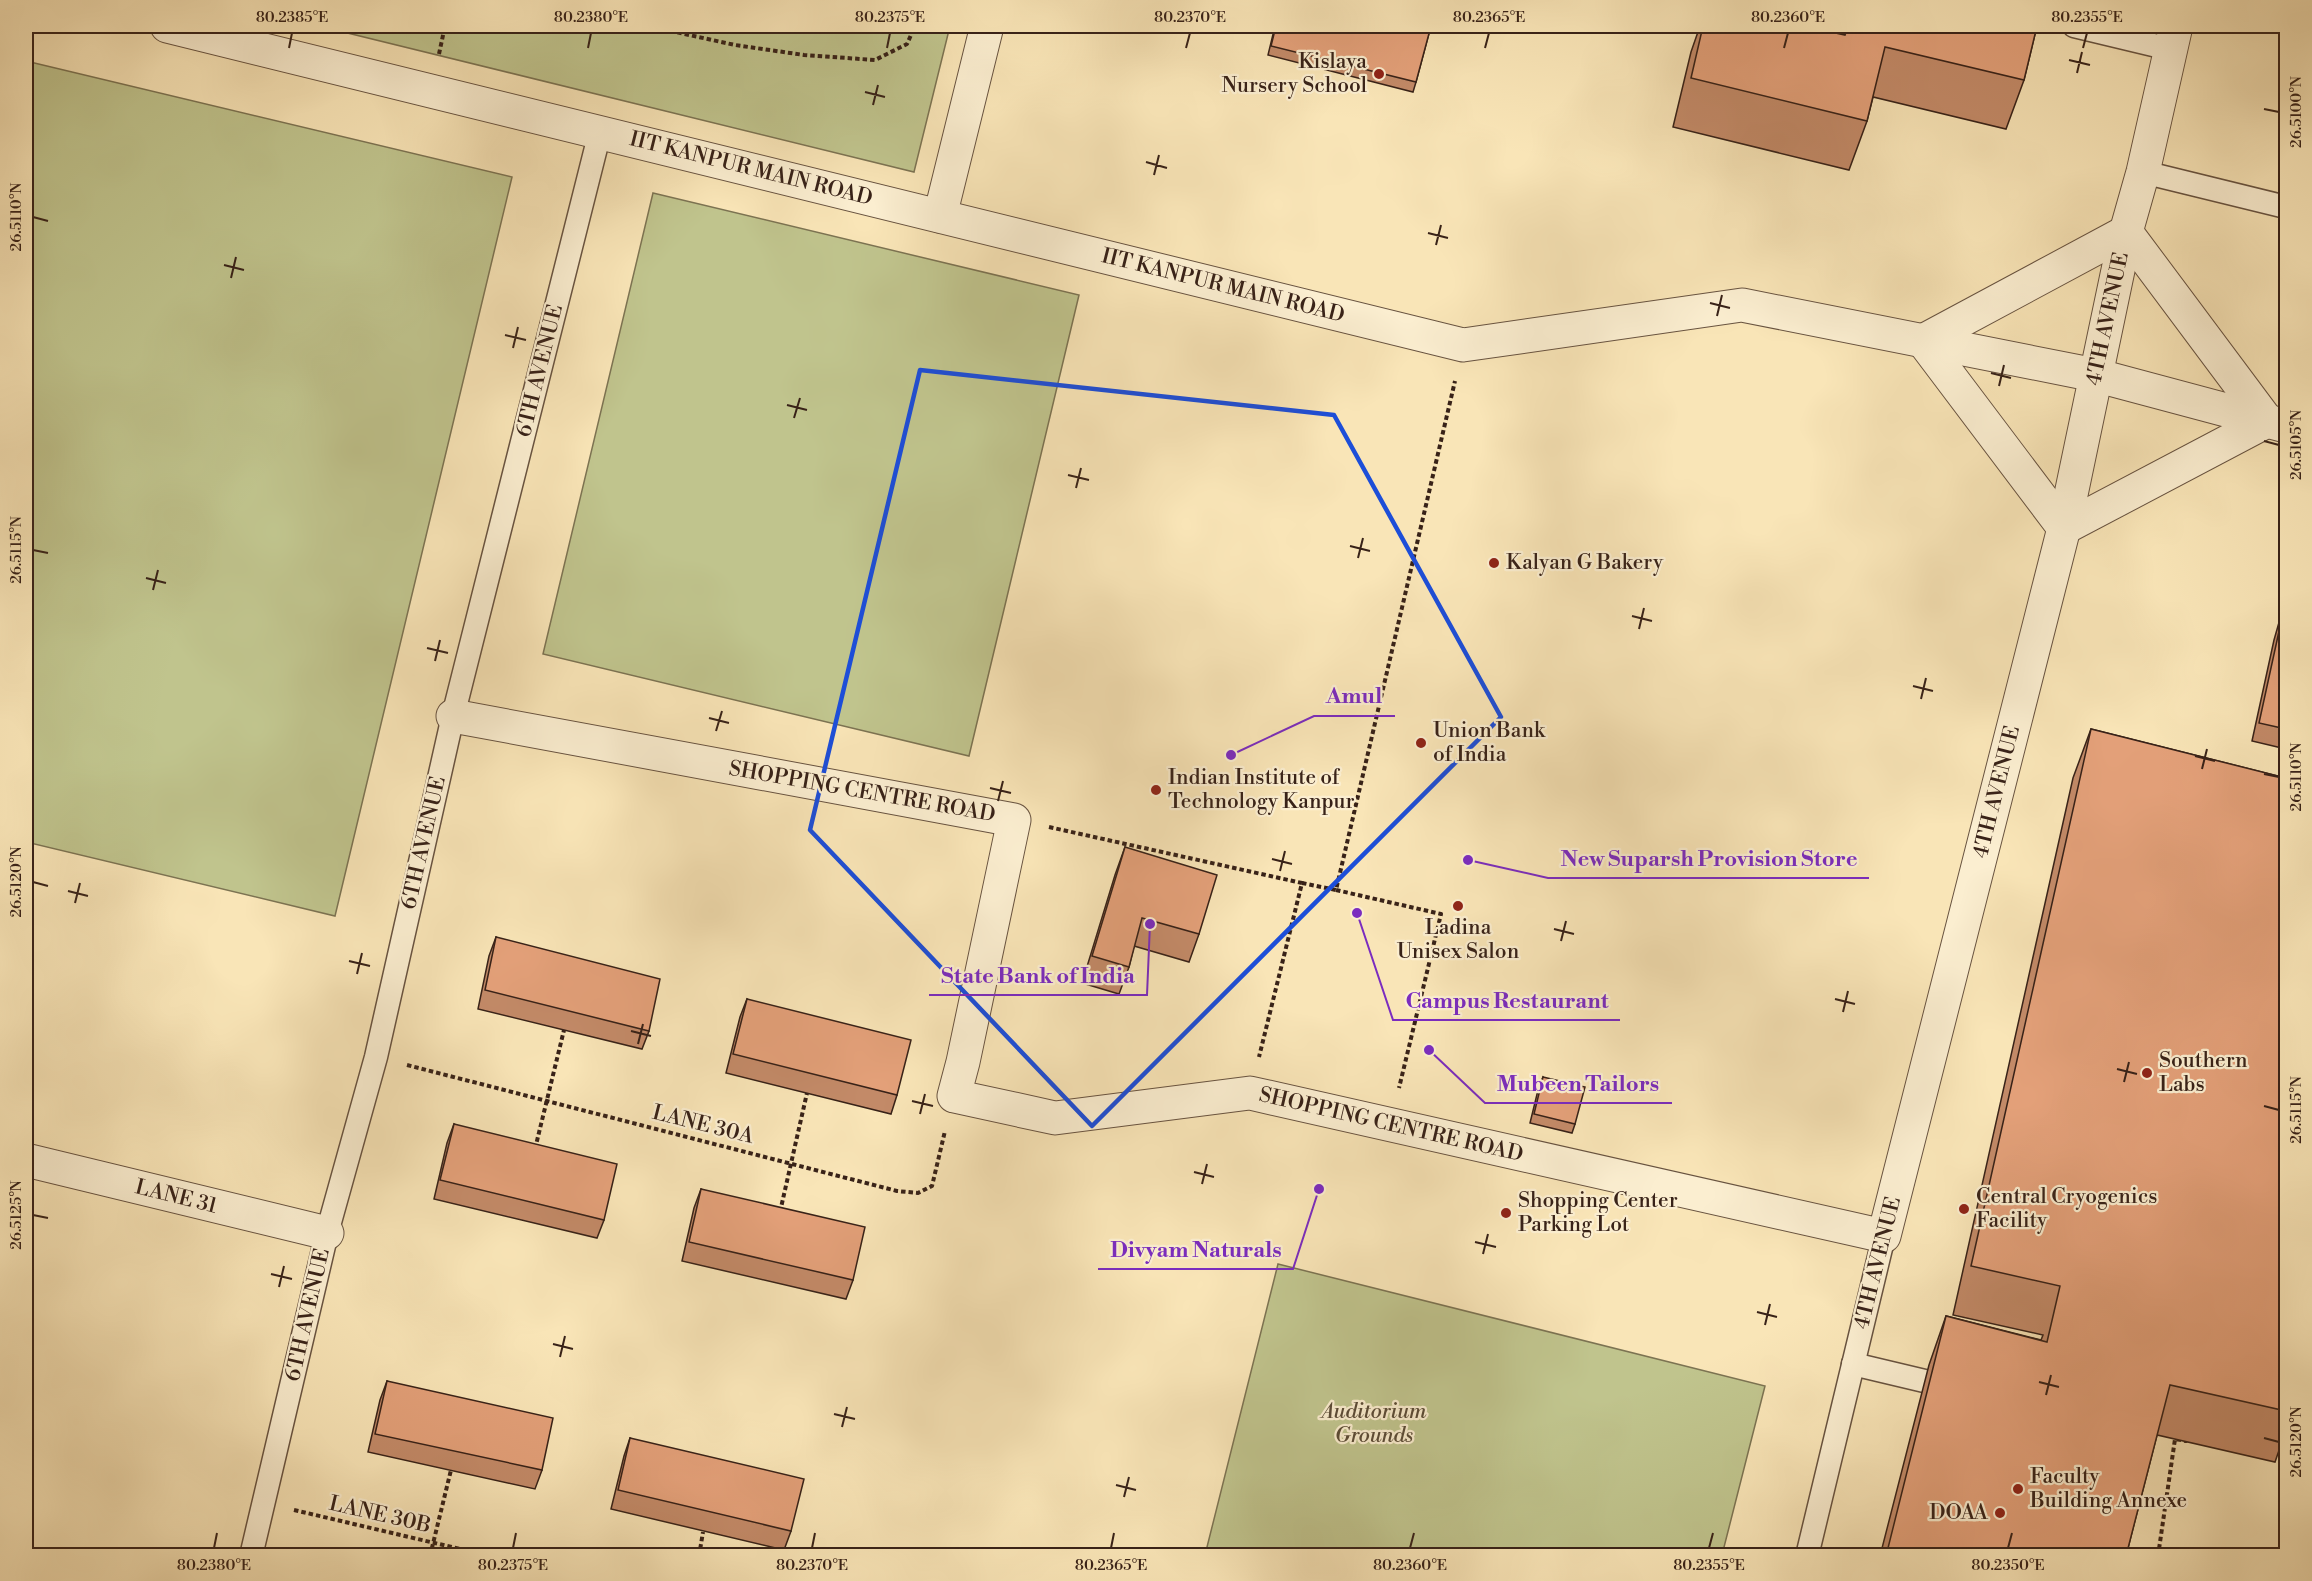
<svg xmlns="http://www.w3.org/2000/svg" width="2312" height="1581" font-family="'Libre Bodoni',serif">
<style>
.green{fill:#c0c48d;stroke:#7c7352;stroke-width:1.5}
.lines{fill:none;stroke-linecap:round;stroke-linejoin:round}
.lane-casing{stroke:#685340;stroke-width:25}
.street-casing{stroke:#685340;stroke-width:35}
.path{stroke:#382218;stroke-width:4;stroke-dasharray:4.5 3;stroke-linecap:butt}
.lane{stroke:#fbeed0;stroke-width:22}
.street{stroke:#fbeed0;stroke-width:33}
.wall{fill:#c38a68;stroke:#382218;stroke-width:1.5}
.building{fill:#e3a079;stroke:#382218;stroke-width:1.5}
.marked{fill:none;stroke:#1d4ed8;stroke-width:4.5;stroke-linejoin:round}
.ticks{fill:none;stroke:#382218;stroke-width:2}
.poi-dot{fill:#8f2418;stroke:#fbeed0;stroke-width:2}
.labels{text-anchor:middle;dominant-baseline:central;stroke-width:4.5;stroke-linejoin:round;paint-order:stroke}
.poi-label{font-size:21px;fill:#382218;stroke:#fbeed0;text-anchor:start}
.street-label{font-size:21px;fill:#382218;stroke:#fbeed0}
.park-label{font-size:21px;font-style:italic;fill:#5a4a35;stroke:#fbeed0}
.leader{fill:none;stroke:#7b2cbf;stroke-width:2}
.callout-dot{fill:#7b2cbf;stroke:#fbeed0;stroke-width:2}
.callout-label{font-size:22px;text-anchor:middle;font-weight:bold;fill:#7b2cbf;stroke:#fbeed0;stroke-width:4.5;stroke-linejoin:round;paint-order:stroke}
.neatline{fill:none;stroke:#382218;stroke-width:2}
.ticks-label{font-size:15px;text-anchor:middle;fill:#382218}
</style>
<rect width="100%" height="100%" fill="#f9e5b7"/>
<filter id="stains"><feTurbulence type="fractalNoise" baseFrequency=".00333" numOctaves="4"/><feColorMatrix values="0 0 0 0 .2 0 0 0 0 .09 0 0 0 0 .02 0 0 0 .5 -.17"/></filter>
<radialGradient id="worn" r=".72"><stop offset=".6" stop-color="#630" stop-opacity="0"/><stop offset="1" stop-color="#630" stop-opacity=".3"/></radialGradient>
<g class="green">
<polygon points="319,26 950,26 914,172"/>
<polygon points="26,61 512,177 335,916 26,842"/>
<polygon points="653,193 1079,295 969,756 543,654"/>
<polygon points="1278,1264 1765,1386 1722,1555 1205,1555"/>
</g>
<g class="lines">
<defs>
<g id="lane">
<polyline points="2074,26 2170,49"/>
<polyline points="2143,172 2286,207"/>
<polyline points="1853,1364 1954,1388"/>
<polyline points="251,1556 327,1233 376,1057 453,716 600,132"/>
<polyline points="1807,1556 1884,1236"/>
</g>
<g id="street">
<polyline points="167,26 1463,345 1742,305 2095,375 2286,426"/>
<polyline points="940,216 987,26"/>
<polyline points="1923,341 2126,232 2267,421"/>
<polyline points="1923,341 2064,528"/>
<polyline points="2064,528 2267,421"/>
<polyline points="453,716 1014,820 963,1062 954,1096 1055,1118 1250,1093 1884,1236 2064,528 2126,232 2143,172 2176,26"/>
<polyline points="26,1160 327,1233"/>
</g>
</defs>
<use href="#lane" class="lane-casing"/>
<use href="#street" class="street-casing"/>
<g class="path">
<polyline points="648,26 735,45 804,55 875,60 907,44 915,26"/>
<polyline points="439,54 445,26"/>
<polyline points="1049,827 1302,883 1259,1057"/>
<polyline points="1302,883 1336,890 1455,381"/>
<polyline points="1336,890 1441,914 1399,1088"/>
<polyline points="407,1065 897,1191 918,1193 932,1186 945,1131"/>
<polyline points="535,1149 564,1030"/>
<polyline points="780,1212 807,1093"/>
<polyline points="294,1510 490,1556"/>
<polyline points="430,1556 451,1470"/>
<polyline points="699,1556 703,1532"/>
<polyline points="2158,1556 2175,1439 2186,1441 2187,1437"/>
</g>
<use href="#lane" class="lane"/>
<use href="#street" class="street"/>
</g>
<g class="wall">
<polygon points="1275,26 1431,26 1416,82 1413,92 1268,55"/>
<polygon points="1700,26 1804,26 1840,34 1842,26 2037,26 2024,80 2006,129 1873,97 1867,121 1849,170 1673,127 1691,52"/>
<polygon points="2286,598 2286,749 2252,741 2274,640"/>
<polygon points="2091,729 2286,778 2286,1430 2275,1462 2157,1435 2126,1556 1880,1556 1929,1365 1946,1316 2041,1340 2043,1335 1953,1315 2073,778"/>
<polygon points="1125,847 1199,934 1189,962 1134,946 1129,967 1119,994 1082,983 1115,875"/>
<polygon points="496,937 649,1031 642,1049 478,1009 489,956"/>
<polygon points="747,999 897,1095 891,1114 726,1073 740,1017"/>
<polygon points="1543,1077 1575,1124 1572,1133 1530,1123 1539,1086"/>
<polygon points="454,1124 604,1220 597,1238 434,1199 447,1143"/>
<polygon points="701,1189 853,1280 846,1299 682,1261 694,1208"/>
<polygon points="387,1381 542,1470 535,1489 368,1452 380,1400"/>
<polygon points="630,1438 791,1531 784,1550 611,1509 624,1456"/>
</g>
<g class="building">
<polygon points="1276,26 1431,26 1416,82 1271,46"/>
<polygon points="1703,26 1804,26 1845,35 1848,26 2037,26 2024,80 1885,47 1867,121 1691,78"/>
<polygon points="2286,603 2286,729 2259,723 2281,622"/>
<polygon points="2091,729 2286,778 2286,1411 2170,1385 2126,1556 1886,1556 1946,1316 2047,1342 2060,1286 1971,1266"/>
<polygon points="1125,847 1217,875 1199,934 1142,918 1129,967 1092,956"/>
<polygon points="496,937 660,979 649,1031 485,990"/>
<polygon points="747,999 911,1040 897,1095 733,1054"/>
<polygon points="1543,1077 1585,1087 1575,1124 1534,1114"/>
<polygon points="454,1124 617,1164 604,1220 440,1180"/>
<polygon points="701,1189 865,1227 853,1280 689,1242"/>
<polygon points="387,1381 553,1418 542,1470 375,1434"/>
<polygon points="630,1438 804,1479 791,1531 618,1490"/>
</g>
<path class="marked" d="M920 370 1334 415 1501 717 1092 1126 810 830Z"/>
<path class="ticks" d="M289 48 292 33M588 48 591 33M887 48 890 33M1186 48 1190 33M1485 48 1489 33M1784 48 1788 33M2083 48 2087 33M2069 60 2090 65M2077 73 2082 52M865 92 885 97M873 105 878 85M2264 109 2279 112M1146 162 1167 168M1154 175 1159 155M33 217 48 221M1428 233 1448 238M1436 245 1441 225M224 265 244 270M231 278 236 257M1710 303 1730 308M1717 316 1722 295M505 335 526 340M513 348 518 327M1991 373 2011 378M1999 386 2004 365M787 405 807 410M794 418 800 398M2264 441 2279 445M1068 475 1089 480M1076 488 1081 468M1350 546 1370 551M33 550 48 553M1358 558 1363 538M146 578 166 583M153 590 158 570M1632 616 1652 621M1639 629 1644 608M427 648 448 653M435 661 440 640M1913 686 1933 691M1921 699 1926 678M709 718 729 723M716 731 722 711M2195 756 2215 761M2202 769 2207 749M2264 774 2279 777M990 788 1011 793M998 801 1003 781M1272 859 1292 864M1280 871 1285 851M33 882 48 886M68 891 88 896M75 903 80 883M1554 929 1574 934M1561 941 1566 921M349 961 370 966M357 974 362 953M1835 999 1855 1004M1843 1012 1848 991M631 1031 651 1036M638 1044 643 1024M2117 1069 2137 1074M2124 1082 2129 1062M912 1101 933 1106M2264 1106 2279 1110M920 1114 925 1094M1194 1172 1214 1177M1202 1184 1207 1164M33 1215 48 1218M1475 1242 1496 1247M1483 1254 1488 1234M271 1274 292 1279M279 1287 284 1266M1757 1312 1777 1317M1765 1325 1770 1304M553 1344 573 1349M560 1357 565 1336M2039 1382 2059 1387M2046 1395 2051 1375M834 1414 855 1419M842 1427 847 1407M2264 1438 2279 1442M1116 1485 1136 1490M1124 1497 1129 1477M214 1548 217 1533M513 1548 516 1533M812 1548 815 1533M1111 1548 1114 1533M1410 1548 1414 1533M1709 1548 1713 1533M2008 1548 2012 1533"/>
<g class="poi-dot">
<circle cx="1379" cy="74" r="6"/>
<circle cx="1494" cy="563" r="6"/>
<circle cx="1421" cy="743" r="6"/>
<circle cx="1156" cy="790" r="6"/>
<circle cx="1458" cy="906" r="6"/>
<circle cx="2147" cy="1073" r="6"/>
<circle cx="1964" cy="1209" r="6"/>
<circle cx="1506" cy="1213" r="6"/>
<circle cx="2018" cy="1489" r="6"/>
<circle cx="2000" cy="1513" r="6"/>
</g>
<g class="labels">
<g class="poi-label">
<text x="1367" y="62" text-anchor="end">Kislaya<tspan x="1367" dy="24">Nursery School</tspan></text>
<text x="1506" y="563">Kalyan G Bakery</text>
<text x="1433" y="731">Union Bank<tspan x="1433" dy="24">of India</tspan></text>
<text x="1168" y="778">Indian Institute of<tspan x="1168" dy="24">Technology Kanpur</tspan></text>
<text x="1458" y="928" text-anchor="middle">Ladina<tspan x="1458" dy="24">Unisex Salon</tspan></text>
<text x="2159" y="1061">Southern<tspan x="2159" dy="24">Labs</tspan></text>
<text x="1976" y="1197">Central Cryogenics<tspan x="1976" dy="24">Facility</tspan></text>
<text x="1518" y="1201">Shopping Center<tspan x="1518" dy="24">Parking Lot</tspan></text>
<text x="2030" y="1477">Faculty<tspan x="2030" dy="24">Building Annexe</tspan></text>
<text x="1988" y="1513" text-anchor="end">DOAA</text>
</g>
<g class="street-label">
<text transform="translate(751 169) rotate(14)">IIT KANPUR MAIN ROAD</text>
<text transform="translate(1223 286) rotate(14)">IIT KANPUR MAIN ROAD</text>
<text transform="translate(2108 319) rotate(-78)">4TH AVENUE</text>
<text transform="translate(540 371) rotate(-76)">6TH AVENUE</text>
<text transform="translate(862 792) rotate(10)">SHOPPING CENTRE ROAD</text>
<text transform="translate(1997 792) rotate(-76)">4TH AVENUE</text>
<text transform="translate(424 843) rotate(-77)">6TH AVENUE</text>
<text transform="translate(703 1125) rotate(14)">LANE 30A</text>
<text transform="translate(1391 1125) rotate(13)">SHOPPING CENTRE ROAD</text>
<text transform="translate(176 1197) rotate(14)">LANE 31</text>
<text transform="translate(1878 1263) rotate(-76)">4TH AVENUE</text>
<text transform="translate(308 1315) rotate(-77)">6TH AVENUE</text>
<text transform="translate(380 1515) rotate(13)">LANE 30B</text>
</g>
<g class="park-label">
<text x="1374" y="1412">Auditorium<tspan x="1374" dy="24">Grounds</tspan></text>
</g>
</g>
<path class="leader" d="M1231 755L1314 716H1395M1468 860L1548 878H1869M1150 924L1147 995H929M1357 913L1393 1020H1620M1429 1050L1485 1103H1672M1319 1189L1293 1269H1098"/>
<g class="callout-dot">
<circle cx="1231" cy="755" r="6"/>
<circle cx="1468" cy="860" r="6"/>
<circle cx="1150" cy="924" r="6"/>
<circle cx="1357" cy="913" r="6"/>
<circle cx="1429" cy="1050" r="6"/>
<circle cx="1319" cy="1189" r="6"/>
</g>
<g class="callout-label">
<text x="1354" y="703">Amul</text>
<text x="1709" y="866">New Suparsh Provision Store</text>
<text x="1038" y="983">State Bank of India</text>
<text x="1507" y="1008">Campus Restaurant</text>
<text x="1578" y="1091">Mubeen Tailors</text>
<text x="1196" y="1257">Divyam Naturals</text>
</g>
<rect width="2312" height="1581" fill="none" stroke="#f9e5b7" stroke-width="66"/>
<rect x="33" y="33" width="2246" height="1515" class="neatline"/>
<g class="ticks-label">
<text x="292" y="22">80.2385°E</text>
<text x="591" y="22">80.2380°E</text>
<text x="890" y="22">80.2375°E</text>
<text x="1190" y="22">80.2370°E</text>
<text x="1489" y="22">80.2365°E</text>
<text x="1788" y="22">80.2360°E</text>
<text x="2087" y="22">80.2355°E</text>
<text transform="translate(2296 112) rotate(-90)" y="5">26.5100°N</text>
<text transform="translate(16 217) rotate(-90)" y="5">26.5110°N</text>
<text transform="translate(2296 445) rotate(-90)" y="5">26.5105°N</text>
<text transform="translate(16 550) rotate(-90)" y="5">26.5115°N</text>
<text transform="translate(2296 777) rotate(-90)" y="5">26.5110°N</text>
<text transform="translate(16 882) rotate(-90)" y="5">26.5120°N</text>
<text transform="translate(2296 1110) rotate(-90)" y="5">26.5115°N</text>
<text transform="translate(16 1215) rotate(-90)" y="5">26.5125°N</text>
<text transform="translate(2296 1442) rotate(-90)" y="5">26.5120°N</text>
<text x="214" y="1570">80.2380°E</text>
<text x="513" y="1570">80.2375°E</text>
<text x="812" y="1570">80.2370°E</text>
<text x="1111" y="1570">80.2365°E</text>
<text x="1410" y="1570">80.2360°E</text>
<text x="1709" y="1570">80.2355°E</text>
<text x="2008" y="1570">80.2350°E</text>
</g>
<rect width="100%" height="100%" filter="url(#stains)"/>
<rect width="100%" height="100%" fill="url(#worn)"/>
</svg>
